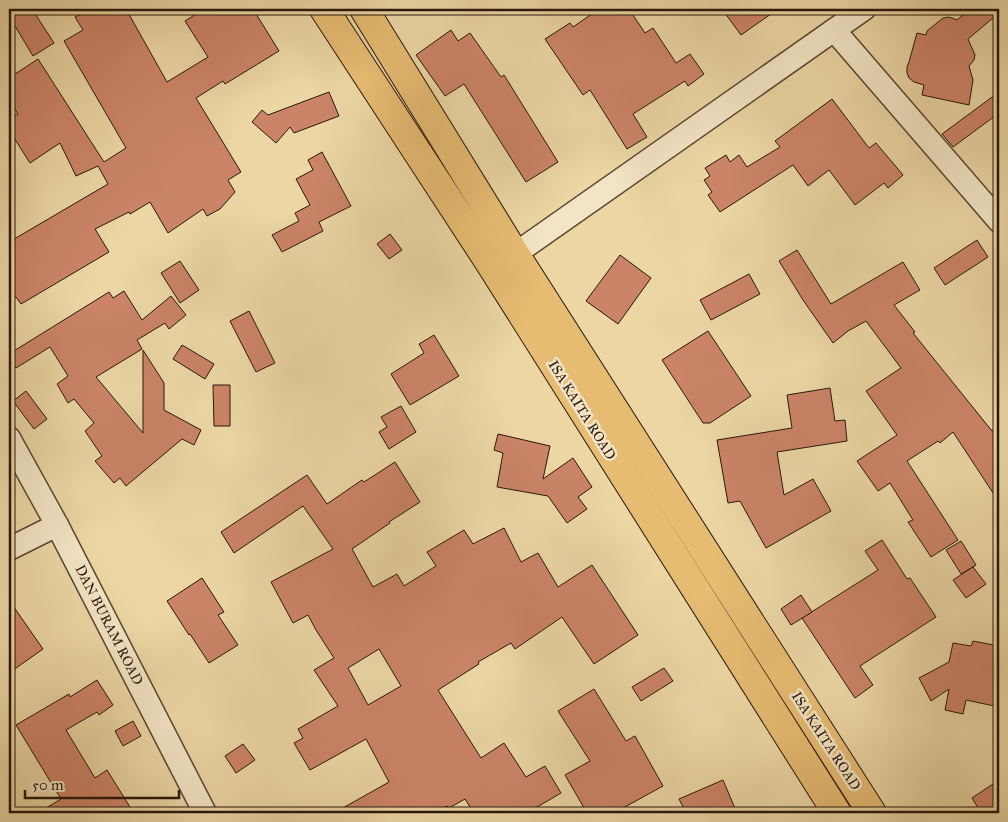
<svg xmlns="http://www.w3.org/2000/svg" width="1008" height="822" font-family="'IM FELL Great Primer',serif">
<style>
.building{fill:#cb8468;stroke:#28170c;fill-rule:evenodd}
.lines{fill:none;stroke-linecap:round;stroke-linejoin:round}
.minor-casing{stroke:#594732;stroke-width:25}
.primary-casing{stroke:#28170c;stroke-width:30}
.minor{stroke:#f2e4c4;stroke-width:22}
.primary{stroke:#e6bb72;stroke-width:28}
.labels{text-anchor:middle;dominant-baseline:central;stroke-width:5;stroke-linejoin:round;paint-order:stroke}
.street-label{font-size:14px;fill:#28170c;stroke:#f2e4c4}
</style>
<rect width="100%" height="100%" fill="#ebd6a4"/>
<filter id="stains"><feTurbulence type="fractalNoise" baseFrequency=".004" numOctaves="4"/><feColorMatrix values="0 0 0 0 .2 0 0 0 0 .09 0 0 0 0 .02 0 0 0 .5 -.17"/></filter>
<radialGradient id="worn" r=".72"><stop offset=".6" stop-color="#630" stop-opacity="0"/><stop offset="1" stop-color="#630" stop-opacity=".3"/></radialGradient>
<g class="building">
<polygon points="9,9 32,9 54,43 33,56 9,16"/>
<polygon points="91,9 126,9 167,82 208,57 185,21 204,9 253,9 279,51 225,84 223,81 196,98 241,172 228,180 235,192 220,209 207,216 203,209 168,233 150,202 130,214 129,212 95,229 109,252 21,304 16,297 9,301 9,242 108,184 98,166 76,176 60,143 30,163 9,130 9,119 18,114 9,100 9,78 38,59 104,162 126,148 64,41 83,30 75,17"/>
<polygon points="599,9 629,9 645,33 653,28 676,63 690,54 704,74 688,86 685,81 633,114 647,137 627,149 590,90 583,95 545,39 570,23 573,27"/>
<polygon points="722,9 778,9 741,35"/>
<polygon points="970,9 999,9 999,13 968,39 975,55 974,60 969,66 973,80 969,105 922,95 924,85 914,82 909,78 907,73 907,67 909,62 917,33 926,35 927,31 943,18 949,17 957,20"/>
<polygon points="451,30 458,41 470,33 501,77 504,75 558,162 526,182 464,84 445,96 416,55"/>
<polygon points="329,92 339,116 294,133 290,127 276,143 252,122 262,110 268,115"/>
<polygon points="999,92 999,113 953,147 942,134"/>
<polygon points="832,99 869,148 876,143 903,175 888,188 884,183 855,205 829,170 808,186 793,165 720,212 708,195 712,192 704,180 710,176 705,168 726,155 730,162 739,155 747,167 780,147 775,141"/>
<polygon points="322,152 351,206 319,222 323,231 282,252 272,235 299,221 295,213 310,205 296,179 313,170 308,160"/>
<polygon points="390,234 402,250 389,259 377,244"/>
<polygon points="977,240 988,257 945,285 934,268"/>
<polygon points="797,250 831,304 903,262 920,290 894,305 915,332 913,333 992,431 999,427 999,502 953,432 940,443 938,441 907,461 958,540 931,557 908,522 913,520 890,483 878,491 857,461 897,435 866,391 901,368 866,321 848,331 833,343 803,300 779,261"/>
<polygon points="620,255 651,278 618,324 586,301"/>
<polygon points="180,261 199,290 180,303 161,273"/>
<polygon points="749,274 760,294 711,320 700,300"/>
<polygon points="124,291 142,320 171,296 186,315 169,329 165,323 137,340 142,349 96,377 143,433 143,350 164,383 164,410 201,430 194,445 182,439 126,486 120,478 114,483 95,461 102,456 85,431 94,423 74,399 68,403 57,384 68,376 50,347 16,368 9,356 9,354 109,292 113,298"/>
<polygon points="249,311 275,363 256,372 230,321"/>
<polygon points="708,331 751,396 710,423 703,423 662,360"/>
<polygon points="434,335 459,376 410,405 391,374 424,353 419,344"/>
<polygon points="182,345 214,364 205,379 173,359"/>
<polygon points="213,385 230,385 230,426 214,426"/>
<polygon points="830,388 835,421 845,420 847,441 777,452 784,495 813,479 831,511 766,548 740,501 728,503 717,440 792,428 787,395"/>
<polygon points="26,391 47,419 34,429 13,401"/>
<polygon points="401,406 416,432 389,449 379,432 387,427 381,417"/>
<polygon points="498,434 550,446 543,479 573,458 592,487 578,497 587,509 567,523 548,496 497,487 503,453 494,450"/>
<path d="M395 462 420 502 389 522 390 523 352 549 373 587 397 574 404 586 436 566 427 552 464 530 473 544 504 528 521 562 538 553 558 587 592 565 638 635 594 664 562 617 515 649 511 643 478 662 479 664 438 690 481 758 504 743 526 777 545 766 561 793 527 813H474L465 799 449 808 447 806 434 813H334L389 782 366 739 310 770 294 743 303 738 298 729 338 706 314 670 334 658 316 630 308 615 293 623 271 582 333 549 303 506 234 553 221 532 307 475 327 504 362 480 364 482ZM379 649 401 686 368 705 348 668Z"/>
<polygon points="882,540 907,579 910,578 936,617 860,666 873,685 855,698 802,618 878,570 865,551"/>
<polygon points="961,541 976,565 961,574 946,550"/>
<polygon points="973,567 986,584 966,598 953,580"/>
<polygon points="202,578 224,612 218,615 238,645 209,663 190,634 189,635 167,601"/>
<polygon points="801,595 812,612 791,625 781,609"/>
<polygon points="9,600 43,649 9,673"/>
<polygon points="973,641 999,646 999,707 966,700 963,714 945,710 949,689 931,701 919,678 949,662 953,643 971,646"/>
<polygon points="664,668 673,681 641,701 632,687"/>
<polygon points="97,680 113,705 99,715 97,712 66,730 95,778 107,770 130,807 119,813 38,813 61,799 16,725 69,694 70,697"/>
<polygon points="594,689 626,741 635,736 663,786 614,813 587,813 565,775 590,761 558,711"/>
<polygon points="133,721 141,736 123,746 115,731"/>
<polygon points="243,744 255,760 236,773 225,756"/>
<polygon points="723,780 737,813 686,813 679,799"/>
<polygon points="999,780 999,813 981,813 972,798"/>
</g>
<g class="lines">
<defs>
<g id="minor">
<polyline points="834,30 999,221"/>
<polyline points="515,254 864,9"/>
<polyline points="9,438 57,525 205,813"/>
<polyline points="9,549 57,525"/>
</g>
<g id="primary">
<polyline points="324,9 491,265 837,813"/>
<polyline points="364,9 515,254 872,813"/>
</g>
</defs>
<use href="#minor" class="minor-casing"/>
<use href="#primary" class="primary-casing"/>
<use href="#minor" class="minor"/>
<use href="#primary" class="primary"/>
</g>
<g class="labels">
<g class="street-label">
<text transform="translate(582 410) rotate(58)">ISA KAITA ROAD</text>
<text transform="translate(109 625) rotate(63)">DAN BURAM ROAD</text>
<text transform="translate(826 741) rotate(57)">ISA KAITA ROAD</text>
</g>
</g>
<rect width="1008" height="822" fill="none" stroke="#ebd6a4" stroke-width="30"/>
<rect x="10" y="10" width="988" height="802" fill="none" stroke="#28170c" stroke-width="2.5"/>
<rect x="15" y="15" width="978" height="792" fill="none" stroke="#28170c"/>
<path d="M25 790v8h154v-8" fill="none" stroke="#28170c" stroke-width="2.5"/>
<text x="32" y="790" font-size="15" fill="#28170c" stroke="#f2e4c4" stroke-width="4" paint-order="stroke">50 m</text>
<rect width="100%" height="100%" filter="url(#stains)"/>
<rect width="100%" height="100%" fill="url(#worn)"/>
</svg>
